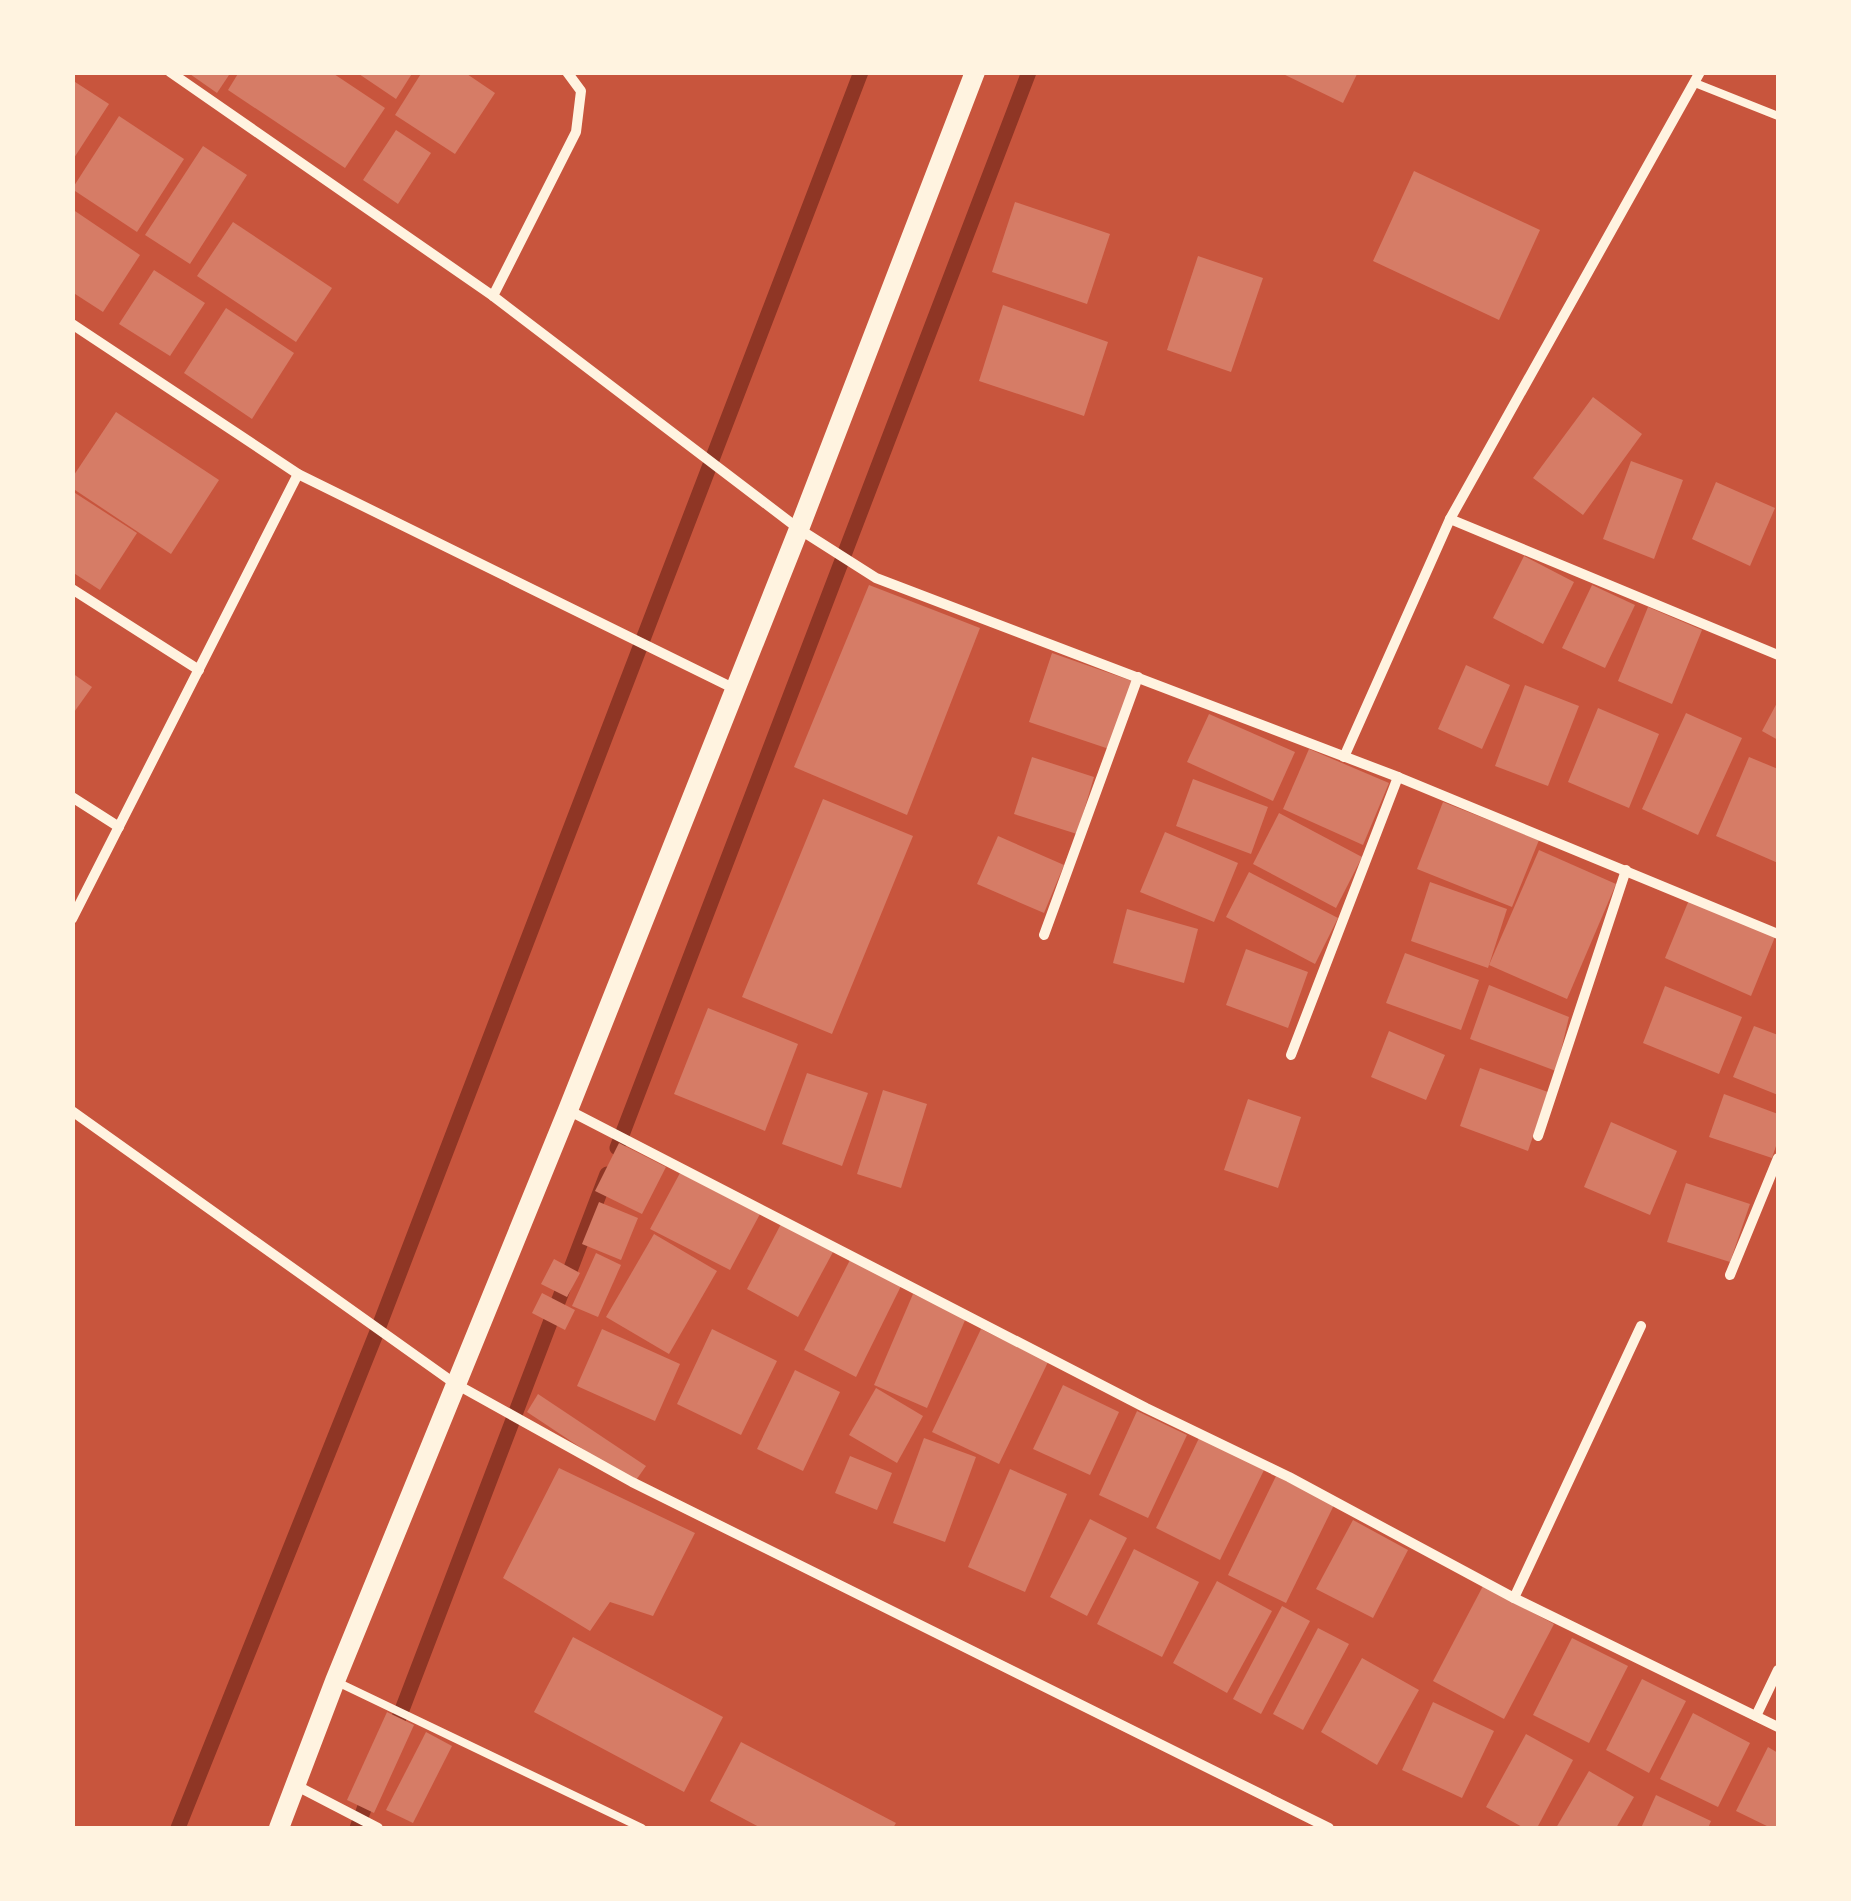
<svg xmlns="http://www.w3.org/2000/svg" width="1851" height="1901" font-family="Barlow,sans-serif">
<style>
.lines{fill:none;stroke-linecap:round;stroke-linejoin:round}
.stream{stroke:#8f3625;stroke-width:15}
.building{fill:#d67c66}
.service{stroke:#fff3e0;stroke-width:8}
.minor{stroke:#fff3e0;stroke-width:10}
.secondary{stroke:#fff3e0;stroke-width:20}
</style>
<rect width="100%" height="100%" fill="#c8553d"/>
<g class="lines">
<g class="stream">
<polyline points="617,1148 1029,72"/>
<polyline points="392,1736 607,1174"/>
<polyline points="178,1828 378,1329 861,72"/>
<polyline points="357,1828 371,1790"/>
</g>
</g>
<g class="building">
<polygon points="187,72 231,72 217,93"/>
<polygon points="239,72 331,72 385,108 345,168 228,90"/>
<polygon points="356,72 413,72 396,99"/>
<polygon points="422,72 464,72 495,93 455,154 395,115"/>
<polygon points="1279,72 1358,72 1343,103"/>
<polygon points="72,80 109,104 72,161"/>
<polygon points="119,116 184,159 137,232 72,189"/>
<polygon points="396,130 431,153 398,204 363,180"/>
<polygon points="203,146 247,175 190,264 145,235"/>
<polygon points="1414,171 1540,230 1499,320 1373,261"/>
<polygon points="1015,202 1110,234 1087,304 992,272"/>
<polygon points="72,209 140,255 103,312 72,292"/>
<polygon points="233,222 332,288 296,342 197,276"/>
<polygon points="1198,256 1263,278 1231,372 1167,350"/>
<polygon points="154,270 205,303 170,356 119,324"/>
<polygon points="1003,305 1108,342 1084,416 979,381"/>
<polygon points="226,308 294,353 252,419 184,373"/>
<polygon points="1593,397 1642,434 1583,515 1533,478"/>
<polygon points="116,412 219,480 171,554 72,488 72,478"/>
<polygon points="1631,461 1683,480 1654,559 1603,539"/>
<polygon points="1716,482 1775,508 1750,566 1692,539"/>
<polygon points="72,491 137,533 100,590 72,572"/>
<polygon points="1524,556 1574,582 1543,644 1493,618"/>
<polygon points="869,585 980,628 907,815 794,767"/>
<polygon points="1592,585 1635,605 1605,668 1562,648"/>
<polygon points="1648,607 1702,630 1672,704 1618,681"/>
<polygon points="1052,653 1132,681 1109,749 1029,722"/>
<polygon points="1466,665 1510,685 1482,749 1438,729"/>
<polygon points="72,673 92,687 72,715"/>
<polygon points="1525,685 1579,706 1548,786 1495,766"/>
<polygon points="1778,701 1778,740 1762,731"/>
<polygon points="1598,708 1659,734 1629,808 1568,782"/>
<polygon points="1686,713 1742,738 1698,835 1642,809"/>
<polygon points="1209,714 1295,752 1273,801 1187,762"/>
<polygon points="1309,749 1389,783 1363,845 1283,809"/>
<polygon points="1032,757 1094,777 1077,834 1014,814"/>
<polygon points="1749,757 1778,769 1778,863 1716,836"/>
<polygon points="1193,779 1268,807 1251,854 1176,826"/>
<polygon points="823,799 913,836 832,1034 742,997"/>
<polygon points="1443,802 1539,840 1512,907 1417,869"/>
<polygon points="1279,813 1362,857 1336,908 1253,864"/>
<polygon points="1165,832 1238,863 1214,922 1140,892"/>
<polygon points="998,836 1064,865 1044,913 977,884"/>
<polygon points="1539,850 1616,884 1567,999 1489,965"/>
<polygon points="1249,872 1338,918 1315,964 1226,917"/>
<polygon points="1430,882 1507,909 1488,968 1411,941"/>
<polygon points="1689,900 1775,937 1751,996 1665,958"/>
<polygon points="1127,909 1198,929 1184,983 1113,963"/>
<polygon points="1246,949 1308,972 1288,1028 1226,1005"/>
<polygon points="1405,953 1479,980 1461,1030 1386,1003"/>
<polygon points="1489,985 1569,1017 1556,1071 1470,1039"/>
<polygon points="1665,986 1742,1017 1719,1074 1643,1043"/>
<polygon points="708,1008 798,1044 765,1131 674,1094"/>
<polygon points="1754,1026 1778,1035 1778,1095 1733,1077"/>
<polygon points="1389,1031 1445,1055 1426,1100 1371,1077"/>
<polygon points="1480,1068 1548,1092 1528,1151 1460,1126"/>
<polygon points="807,1073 868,1093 842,1166 782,1144"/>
<polygon points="883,1090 927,1104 901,1188 857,1174"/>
<polygon points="1724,1094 1778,1114 1778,1140 1772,1158 1709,1137"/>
<polygon points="1248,1099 1301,1117 1278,1188 1224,1170"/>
<polygon points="1611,1122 1677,1151 1650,1215 1584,1187"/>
<polygon points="619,1143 666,1167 642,1214 595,1191"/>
<polygon points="680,1173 760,1214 730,1270 650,1229"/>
<polygon points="1686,1183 1750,1204 1730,1262 1667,1242"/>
<polygon points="599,1202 638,1218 621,1260 582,1244"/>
<polygon points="781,1224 833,1252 798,1317 747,1289"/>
<polygon points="654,1234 717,1271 669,1354 606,1317"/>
<polygon points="596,1253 621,1265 598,1317 572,1306"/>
<polygon points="851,1258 902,1284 856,1377 804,1350"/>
<polygon points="554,1259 580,1273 567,1297 541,1284"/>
<polygon points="542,1293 575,1310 565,1330 532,1313"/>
<polygon points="913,1294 966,1318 927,1408 874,1385"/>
<polygon points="602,1329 680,1364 655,1421 577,1386"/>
<polygon points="712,1329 777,1361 741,1435 677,1404"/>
<polygon points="981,1329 1048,1362 999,1464 932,1432"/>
<polygon points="795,1370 840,1392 803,1471 757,1449"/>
<polygon points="1063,1385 1119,1412 1090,1475 1033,1449"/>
<polygon points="876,1388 923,1416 897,1463 849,1435"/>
<polygon points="538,1394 646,1466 634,1483 527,1412"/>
<polygon points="1137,1411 1187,1435 1148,1518 1099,1495"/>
<polygon points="1200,1436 1265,1468 1220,1560 1156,1528"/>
<polygon points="924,1438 976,1457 945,1542 893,1523"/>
<polygon points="850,1456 892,1473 877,1510 835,1493"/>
<polygon points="559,1468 695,1533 653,1616 610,1602 590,1631 503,1578"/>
<polygon points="1010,1469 1067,1494 1025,1592 968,1567"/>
<polygon points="1276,1476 1334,1505 1286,1603 1228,1575"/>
<polygon points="1090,1519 1127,1538 1087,1616 1050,1597"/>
<polygon points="1353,1520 1408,1550 1373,1618 1316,1589"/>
<polygon points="1134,1549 1199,1582 1162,1657 1097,1624"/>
<polygon points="1217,1581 1272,1611 1227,1693 1173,1663"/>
<polygon points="1483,1586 1554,1624 1504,1719 1433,1681"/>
<polygon points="1282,1606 1310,1621 1261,1714 1233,1699"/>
<polygon points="1318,1628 1349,1644 1303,1730 1273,1714"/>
<polygon points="573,1637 723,1717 684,1792 534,1712"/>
<polygon points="1572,1638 1628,1666 1589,1743 1533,1715"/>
<polygon points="1362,1658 1419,1690 1377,1765 1321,1732"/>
<polygon points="1642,1679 1686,1701 1649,1773 1606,1750"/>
<polygon points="1433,1702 1494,1731 1462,1798 1402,1770"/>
<polygon points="387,1712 414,1725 374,1813 347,1800"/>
<polygon points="1693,1713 1750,1743 1718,1807 1660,1779"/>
<polygon points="426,1732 452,1746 413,1823 386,1810"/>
<polygon points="1526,1734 1573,1760 1537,1828 1524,1828 1486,1807"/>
<polygon points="741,1742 896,1823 893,1828 761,1828 710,1801"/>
<polygon points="1768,1747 1778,1753 1778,1828 1771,1828 1736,1811"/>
<polygon points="1589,1771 1634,1797 1616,1828 1556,1828"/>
<polygon points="1656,1795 1711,1821 1708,1828 1641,1828"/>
</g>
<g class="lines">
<g class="service">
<polyline points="1695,83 1778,116"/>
<polyline points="335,1681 642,1828"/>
</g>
<g class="minor">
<polyline points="170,72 493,296 799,529 876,578 1398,777 1778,934"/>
<polyline points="493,296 576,132 581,91 567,72"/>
<polyline points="72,324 298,474 735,689"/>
<polyline points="1450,519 1778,655"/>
<polyline points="72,589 199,670"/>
<polyline points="1344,757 1450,519 1700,72"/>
<polyline points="72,797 119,827"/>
<polyline points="72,919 298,474"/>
<polyline points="1044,935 1138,677"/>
<polyline points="1291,1055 1398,777"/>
<polyline points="568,1110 1146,1408 1289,1477 1514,1598 1778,1727"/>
<polyline points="72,1111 454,1383 632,1482 1329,1828"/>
<polyline points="1538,1136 1626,870"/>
<polyline points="1730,1275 1778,1158"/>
<polyline points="1514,1598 1641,1326"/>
<polyline points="1756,1716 1778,1670"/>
<polyline points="297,1786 378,1828"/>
</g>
<polyline class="secondary" points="279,1828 335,1681 568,1110 799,529 975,72"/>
</g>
<rect width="1851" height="1901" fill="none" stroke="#fff3e0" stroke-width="150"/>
</svg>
